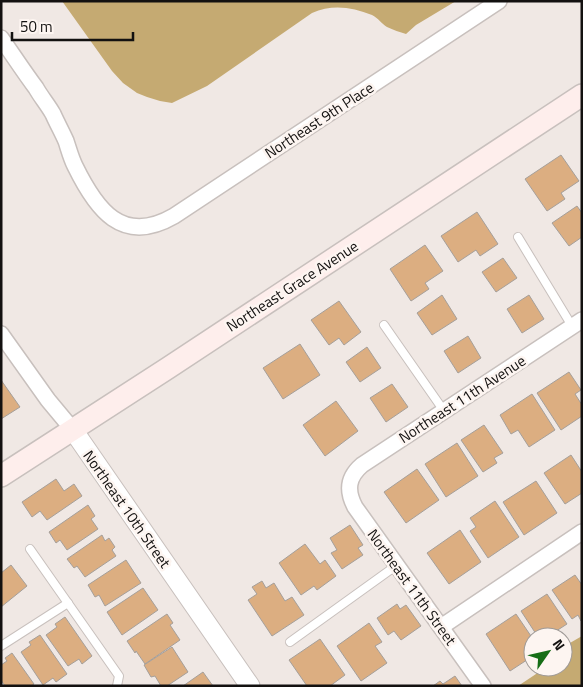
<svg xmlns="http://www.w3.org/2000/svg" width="583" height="687" font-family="'Titillium Web',sans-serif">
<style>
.forest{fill:#c5aa72}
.building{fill:#dcae81;stroke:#a59f9a}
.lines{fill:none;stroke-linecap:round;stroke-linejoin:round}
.service-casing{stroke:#c8c0bd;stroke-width:10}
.minor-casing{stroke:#c8c0bd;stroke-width:18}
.tertiary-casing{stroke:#c8c0bd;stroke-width:21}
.secondary-casing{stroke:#c8c0bd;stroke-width:24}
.service{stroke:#fff;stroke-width:8}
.minor{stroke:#fff;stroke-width:15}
.tertiary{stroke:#fff;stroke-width:19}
.secondary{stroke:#feeeec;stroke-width:21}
.labels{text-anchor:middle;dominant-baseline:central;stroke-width:5;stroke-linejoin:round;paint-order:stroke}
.street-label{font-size:15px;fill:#131110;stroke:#fdf5f1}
</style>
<rect width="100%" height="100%" fill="#f0e8e4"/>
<g class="forest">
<path d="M62 1H456L416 25 406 34C400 32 393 30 387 27 382 24 378 18 372 15 352 7 332 4 312 13L207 86 172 103 160 101 147 97 137 93 123 83 112 71Z"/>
<polygon points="582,636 582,686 518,686 536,674 540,667 563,667 563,647"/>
</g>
<g class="building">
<polygon points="561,155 579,181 561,193 565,199 547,211 525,179"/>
<polygon points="577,206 582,213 582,237 569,246 552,223"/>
<polygon points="477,212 498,244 480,256 476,250 458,262 441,236"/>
<polygon points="425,245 443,271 425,283 429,289 411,301 390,269"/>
<polygon points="503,258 517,278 496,292 482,272"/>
<polygon points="442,295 457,319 432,335 417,313"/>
<polygon points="529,295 544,319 522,333 507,309"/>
<polygon points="339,301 361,332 344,345 339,338 329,345 311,320"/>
<polygon points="468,336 481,358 458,373 444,351"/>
<polygon points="300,344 320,375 283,399 263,368"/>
<polygon points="367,347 381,368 360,382 346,362"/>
<polygon points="569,372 581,390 575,394 582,405 582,416 561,430 537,393"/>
<polygon points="1,380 20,407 1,419"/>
<polygon points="392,384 408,407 386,422 370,398"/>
<polygon points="532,394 555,430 529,447 518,430 511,434 500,415"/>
<polygon points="336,401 358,431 325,456 303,425"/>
<polygon points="484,425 503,453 494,458 497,463 483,472 461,440"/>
<polygon points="457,443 478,476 446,497 425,464"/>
<polygon points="571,455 582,472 582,493 565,504 544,473"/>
<polygon points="417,469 439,500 406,523 384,492"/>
<polygon points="56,479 64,491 74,484 82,496 47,520 40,511 32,517 22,502"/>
<polygon points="536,481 557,513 524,535 503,502"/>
<polygon points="495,501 519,537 488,558 470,531 476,527 470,518"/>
<polygon points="88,505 95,516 91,519 98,529 67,550 60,540 56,543 49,532"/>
<polygon points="350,525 363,545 358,548 363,555 342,569 331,553 337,550 330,538"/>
<polygon points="460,530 481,562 449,584 427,553"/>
<polygon points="102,535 105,541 109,538 115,547 112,550 116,556 85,577 77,566 74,568 67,559"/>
<polygon points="305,544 320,564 325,560 336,576 317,590 314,586 301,595 279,563"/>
<polygon points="126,560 141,583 105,606 99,595 95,597 88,585"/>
<polygon points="11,565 27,586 1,607 1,573"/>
<polygon points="575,575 582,585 581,621 578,615 572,619 552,590"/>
<polygon points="262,581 266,588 274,583 285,601 292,597 304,615 272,636 248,600 257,594 252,587"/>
<polygon points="143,588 158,610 122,635 107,612"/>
<polygon points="547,594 567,624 547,637 538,637 521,611"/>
<polygon points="397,604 400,609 406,605 421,626 401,640 394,631 388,635 377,618"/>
<polygon points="167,614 173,623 170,625 180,640 145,664 136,651 135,653 127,641"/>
<polygon points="516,614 533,639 533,656 510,671 486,634"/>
<polygon points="65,617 92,656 82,664 79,659 68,666 46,635 57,627 55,624"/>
<polygon points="369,623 382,642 375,646 387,663 361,681 337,646"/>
<polygon points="40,635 67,674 56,682 53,678 43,685 21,652 31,645 29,642"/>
<polygon points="320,639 345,675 330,686 307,686 289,660"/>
<polygon points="172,647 188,672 167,686 161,686 155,676 151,677 144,665"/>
<polygon points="12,653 34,684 31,686 5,686 1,680 1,665 7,661 5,658"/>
<polygon points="203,672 213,686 183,686"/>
<polygon points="455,676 462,686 433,686 440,681 443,684"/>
</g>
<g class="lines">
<defs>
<g id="service">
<polyline points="518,237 572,326"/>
<polyline points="384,325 444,411"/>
<polyline points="30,549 119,676 117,686"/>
<polyline points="290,642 397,565"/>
<polyline points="1,646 68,603"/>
</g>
<g id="minor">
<path d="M1 38C13 55 24 72 36 88 41 97 48 105 53 114 57 123 62 132 66 141 69 150 71 158 75 166 96 209 122 246 174 216L499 1"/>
<polyline points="1,334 48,400 73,430"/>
<polyline points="441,627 582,532"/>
<path d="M483 686 355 507C346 490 348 477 362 465L582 320"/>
</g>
<polyline id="tertiary" points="73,430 250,686"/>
<polyline id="secondary" points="1,476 168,368 582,95"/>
</defs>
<use href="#service" class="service-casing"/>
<use href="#minor" class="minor-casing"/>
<use href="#tertiary" class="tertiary-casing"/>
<use href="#secondary" class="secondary-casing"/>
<use href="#service" class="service"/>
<use href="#minor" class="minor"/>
<use href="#tertiary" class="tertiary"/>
<use href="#secondary" class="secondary"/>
</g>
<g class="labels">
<g class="street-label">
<text transform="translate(319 120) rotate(-33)">Northeast 9th Place</text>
<text transform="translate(292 286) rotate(-33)">Northeast Grace Avenue</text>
<text transform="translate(462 399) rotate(-33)">Northeast 11th Avenue</text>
<text transform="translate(127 509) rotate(55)">Northeast 10th Street</text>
<text transform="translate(412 587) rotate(54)">Northeast 11th Street</text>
</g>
</g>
<rect width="583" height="687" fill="none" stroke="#131110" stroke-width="5"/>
<g transform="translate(548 652) rotate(56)"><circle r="24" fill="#fdf5f1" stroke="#9f9a97"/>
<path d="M0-4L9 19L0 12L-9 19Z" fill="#166d16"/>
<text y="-8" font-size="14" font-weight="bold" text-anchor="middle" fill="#131110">N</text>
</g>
<path d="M12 32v8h121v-8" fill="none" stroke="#131110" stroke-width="2.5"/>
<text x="20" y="32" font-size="15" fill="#131110" stroke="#fdf5f1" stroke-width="4" paint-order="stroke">50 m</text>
</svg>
